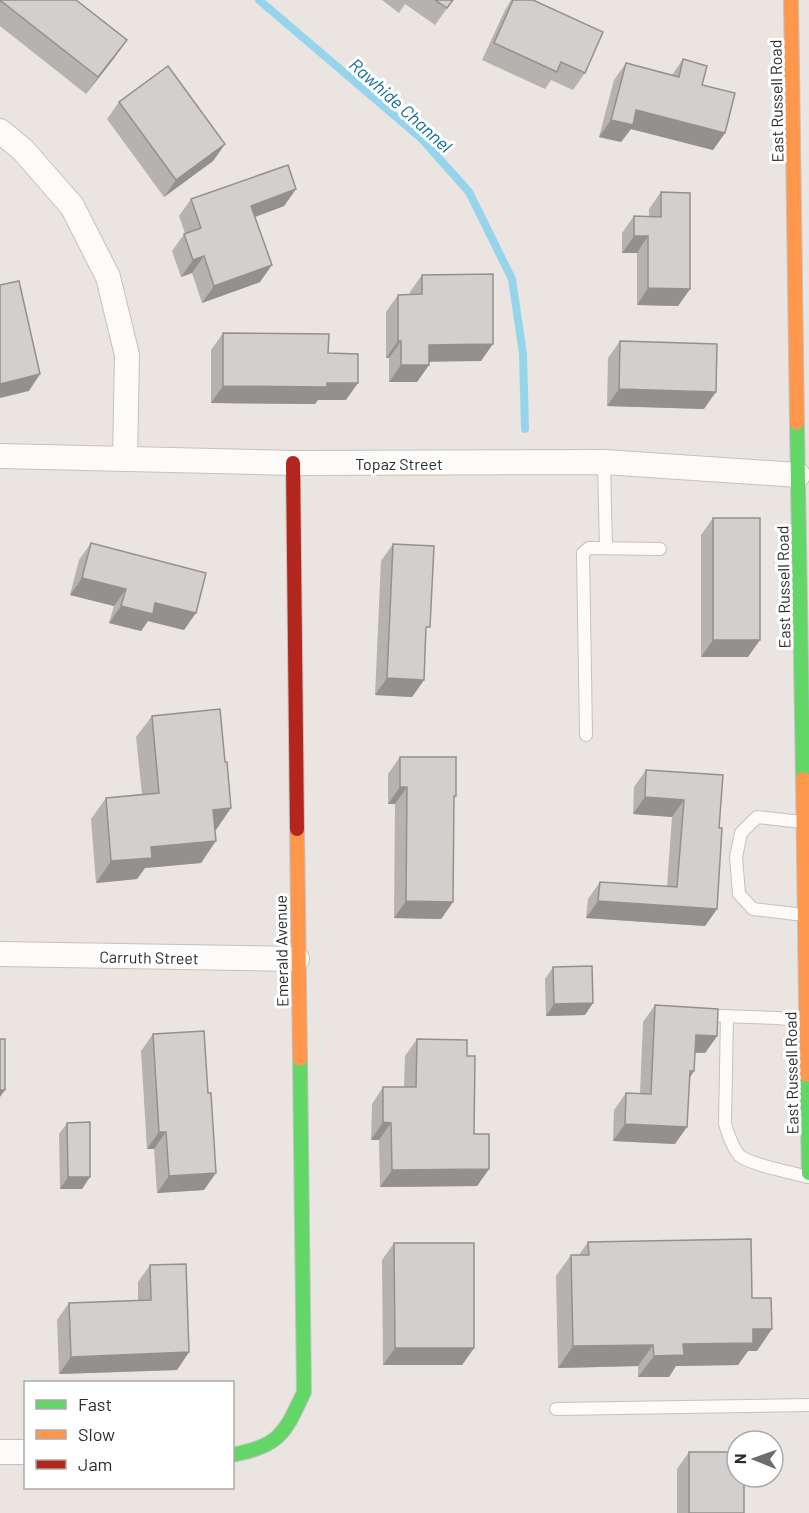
<svg xmlns="http://www.w3.org/2000/svg" width="809" height="1513" font-family="Barlow,sans-serif">
<style>
.lines{fill:none;stroke-linecap:round;stroke-linejoin:round}
.stream{stroke:#95d4ea;stroke-width:8}
.lane-casing{stroke:#c3c2c1;stroke-width:14}
.street-casing{stroke:#c3c2c1;stroke-width:26}
.fast-casing{stroke:#c3c2c1;stroke-width:16}
.slow-casing{stroke:#c3c2c1;stroke-width:16}
.jam-casing{stroke:#c3c2c1;stroke-width:16}
.lane{stroke:#fcfbfa;stroke-width:12}
.street{stroke:#fcfbfa;stroke-width:24}
.fast{stroke:#63d668;stroke-width:14}
.slow{stroke:#ff974d;stroke-width:14}
.jam{stroke:#b3261e;stroke-width:14}
.wall{fill:#b5b2af}
.shaded-wall{fill:#93918f}
.building{fill:#d2cfcc;stroke:#93918f;stroke-width:1.5}
.labels{text-anchor:middle;dominant-baseline:central;stroke-width:6;stroke-linejoin:round;paint-order:stroke}
.street-label{font-size:16px;fill:#2b2b2b;stroke:#fff}
.water-label{font-size:18px;font-style:italic;fill:#0e6c9c;stroke:#fff}
</style>
<rect width="100%" height="100%" fill="#eae5e0"/>
<g class="lines">
<polyline class="stream" points="259,0 422,139 469,192 512,279 523,354 525,429"/>
<defs>
<g id="lane">
<polyline points="604,462 606,548"/>
<polyline points="586,735 583,553 589,548 660,549"/>
<polyline points="802,822 757,817 741,833 736,857 739,894 753,909 804,915"/>
<polyline points="721,1016 777,1018 806,1021"/>
<path d="M727 1016 725 1124C728 1134 732 1147 739 1155 747 1164 794 1173 808 1177"/>
<polyline points="556,1409 809,1405"/>
</g>
<g id="street">
<polyline points="0,131 23,150 72,206 108,277 127,355 125,459"/>
<polyline points="0,456 293,463 604,462 798,475"/>
<polyline points="0,954 297,959"/>
<polyline points="0,1452 26,1452"/>
</g>
<g id="fast">
<polyline points="797,423 803,779"/>
<polyline points="807,1075 809,1173"/>
<path d="M232 1455C280 1445 284 1435 304 1392L300 1059"/>
</g>
<g id="slow">
<polyline points="791,0 797,423"/>
<polyline points="803,779 807,1075"/>
<polyline points="297,829 300,1059"/>
</g>
<polyline id="jam" points="293,463 297,829"/>
</defs>
<use href="#lane" class="lane-casing"/>
<use href="#street" class="street-casing"/>
<use href="#fast" class="fast-casing"/>
<use href="#slow" class="slow-casing"/>
<use href="#jam" class="jam-casing"/>
<use href="#lane" class="lane"/>
<use href="#street" class="street"/>
<use href="#fast" class="fast"/>
<use href="#slow" class="slow"/>
<use href="#jam" class="jam"/>
</g>
<g class="wall">
<polygon points="0,0 115,57 86,94 0,26"/>
<polygon points="382,0 453,0 435,25 405,4 399,13"/>
<polygon points="511,0 533,0 585,73 573,90 551,80 545,89 482,60 505,10"/>
<polygon points="683,59 702,85 725,133 713,150 631,129 621,142 599,137 614,80 626,63 672,75"/>
<polygon points="119,102 225,144 213,161 164,197 107,119"/>
<polygon points="296,189 284,206 255,217 260,282 202,303 192,273 181,277 172,251 185,233 179,216 191,199"/>
<polygon points="661,192 690,289 678,306 637,305 637,253 622,253 622,233 634,216 649,217 649,209"/>
<polygon points="422,275 481,361 429,361 429,365 417,382 389,382 389,358 386,358 386,312 398,295 410,295 410,292"/>
<polygon points="223,333 328,353 346,400 318,400 315,404 211,403 211,350"/>
<polygon points="620,341 704,409 607,406 608,358"/>
<polygon points="713,518 748,657 701,657 701,535"/>
<polygon points="91,543 184,630 148,621 141,631 109,623 114,606 70,595 79,560"/>
<polygon points="393,544 424,680 412,697 375,695 381,561"/>
<polygon points="152,716 216,830 215,830 201,863 145,868 137,879 96,883 91,819 106,798 142,794 136,737"/>
<polygon points="400,757 456,796 454,799 453,902 441,919 394,918 395,804 388,804 388,774"/>
<polygon points="646,770 719,828 717,909 705,926 586,918 588,899 600,882 667,886 672,817 633,814 634,787"/>
<polygon points="553,967 585,1015 546,1016 545,979"/>
<polygon points="655,1005 717,1036 705,1053 695,1053 694,1071 689,1079 675,1144 613,1141 614,1110 626,1093 640,1093 643,1022"/>
<polygon points="153,1034 204,1190 157,1193 154,1149 147,1149 141,1051"/>
<polygon points="417,1039 467,1056 474,1134 489,1169 477,1186 380,1187 379,1140 371,1140 372,1104 383,1087 404,1087 405,1056"/>
<polygon points="67,1123 82,1189 60,1189 59,1134"/>
<polygon points="588,1242 752,1298 757,1351 748,1351 738,1365 676,1366 669,1377 638,1377 638,1366 558,1368 556,1276 571,1255 579,1255"/>
<polygon points="394,1243 474,1348 462,1365 383,1365 382,1260"/>
<polygon points="150,1265 189,1352 177,1370 59,1374 57,1320 69,1303 138,1301 138,1282"/>
<polygon points="689,1452 734,1466 744,1513 677,1513 677,1469"/>
</g>
<g class="shaded-wall">
<polygon points="127,40 115,57 86,94 98,77"/>
<polygon points="636,110 725,133 713,150 631,129 621,142 599,137 611,120"/>
<polygon points="225,144 213,161 164,197 176,180"/>
<polygon points="296,189 284,206 239,223 251,206"/>
<polygon points="634,236 648,236 637,253 622,253"/>
<polygon points="204,256 192,273 181,277 193,260"/>
<polygon points="272,265 260,282 202,303 214,286"/>
<polygon points="648,288 690,289 678,306 637,305"/>
<polygon points="398,341 401,341 389,358 386,358"/>
<polygon points="493,344 481,361 417,362 429,345"/>
<polygon points="401,365 429,365 417,382 389,382"/>
<polygon points="40,374 29,391 0,398 0,384"/>
<polygon points="327,383 358,383 346,400 318,400 315,404 211,403 223,386"/>
<polygon points="619,389 716,392 704,409 607,406"/>
<polygon points="82,578 126,589 114,606 70,595"/>
<polygon points="155,603 196,613 184,630 148,621 141,631 109,623 121,606"/>
<polygon points="713,640 760,640 748,657 701,657"/>
<polygon points="387,678 424,680 412,697 375,695"/>
<polygon points="400,787 407,787 395,804 388,804"/>
<polygon points="645,797 684,800 672,817 633,814"/>
<polygon points="231,808 216,830 198,831 213,810"/>
<polygon points="216,841 201,863 145,868 137,879 96,883 111,861 151,847"/>
<polygon points="406,901 453,902 441,919 394,918"/>
<polygon points="598,901 717,909 705,926 586,918"/>
<polygon points="593,1003 585,1015 546,1016 554,1004"/>
<polygon points="696,1035 717,1036 705,1053 684,1052"/>
<polygon points="690,1071 694,1071 682,1088"/>
<polygon points="0,1090 5,1090 0,1097"/>
<polygon points="383,1122 391,1123 379,1140 371,1140"/>
<polygon points="625,1124 687,1127 675,1144 613,1141"/>
<polygon points="159,1132 166,1132 154,1149 147,1149"/>
<polygon points="489,1169 477,1186 380,1187 392,1170"/>
<polygon points="216,1173 204,1190 157,1193 169,1176"/>
<polygon points="68,1177 90,1177 82,1189 60,1189"/>
<polygon points="753,1329 772,1329 757,1351 748,1351 738,1365 676,1366 669,1377 638,1377 654,1356 683,1344"/>
<polygon points="653,1345 638,1366 558,1368 573,1346"/>
<polygon points="395,1348 474,1348 462,1365 383,1365"/>
<polygon points="189,1352 177,1370 59,1374 71,1357"/>
</g>
<g class="building">
<polygon points="0,0 76,0 127,40 98,77 1,1 0,3"/>
<polygon points="435,0 453,0 447,8"/>
<polygon points="513,0 533,0 603,32 585,73 561,62 557,72 494,43"/>
<polygon points="683,59 707,66 702,85 735,93 725,133 636,110 633,125 611,120 626,63 679,77"/>
<polygon points="168,66 225,144 176,180 119,102"/>
<polygon points="288,165 296,189 251,206 272,265 214,286 204,256 193,260 184,234 201,228 191,199"/>
<polygon points="661,192 690,193 690,289 648,288 648,236 634,236 634,216 661,217"/>
<polygon points="493,274 493,344 429,345 429,365 401,365 401,341 398,341 398,295 422,294 422,275"/>
<polygon points="19,281 40,374 0,384 0,285"/>
<polygon points="223,333 329,334 328,353 358,354 358,383 327,383 327,387 223,386"/>
<polygon points="620,341 717,344 716,392 619,389"/>
<rect x="713" y="518" width="47" height="122"/>
<polygon points="91,543 206,573 196,613 155,603 153,614 121,606 126,589 82,578"/>
<polygon points="393,544 434,546 430,627 426,627 424,680 387,678"/>
<polygon points="220,709 225,762 227,762 231,808 213,810 216,841 151,847 152,858 111,861 106,798 159,793 152,716"/>
<polygon points="400,757 456,757 456,796 454,796 453,902 406,901 407,787 400,787"/>
<polygon points="646,770 723,775 719,828 722,828 717,909 598,901 600,882 677,887 684,800 645,797"/>
<polygon points="592,966 593,1003 554,1004 553,967"/>
<polygon points="655,1005 718,1009 717,1036 696,1035 694,1071 690,1071 687,1127 625,1124 626,1093 651,1094"/>
<polygon points="204,1031 208,1093 211,1093 216,1173 169,1176 166,1132 159,1132 153,1034"/>
<rect x="0" y="1039" width="5" height="51"/>
<polygon points="417,1039 467,1040 467,1056 475,1056 474,1134 489,1134 489,1169 392,1170 391,1123 383,1122 383,1087 416,1087"/>
<polygon points="90,1122 90,1177 68,1177 67,1123"/>
<polygon points="751,1239 752,1298 771,1298 772,1329 753,1329 753,1343 683,1344 684,1355 654,1356 653,1345 573,1346 571,1255 589,1255 588,1242"/>
<polygon points="394,1243 474,1243 474,1348 395,1348"/>
<polygon points="186,1264 189,1352 71,1357 69,1303 151,1300 150,1265"/>
<polygon points="689,1452 734,1452 734,1466 737,1466 737,1477 744,1477 744,1513 689,1513"/>
</g>
<g class="labels">
<g class="street-label">
<text transform="translate(776 101) rotate(-91)">East Russell Road</text>
<text x="399" y="463">Topaz Street</text>
<text transform="translate(783 587) rotate(-91)">East Russell Road</text>
<text transform="translate(281 951) rotate(-91)">Emerald Avenue</text>
<text transform="translate(149 957) rotate(1)">Carruth Street</text>
<text transform="translate(791 1073) rotate(-91)">East Russell Road</text>
</g>
<g class="water-label">
<text transform="translate(401 105) rotate(42)">Rawhide Channel</text>
</g>
</g>
<rect x="24" y="1381" width="210" height="108" fill="#ffffff" stroke="#aaaaaa" stroke-width="1.5"/>
<rect x="36" y="1400" width="30" height="9" fill="#63d668" stroke="#aaaaaa" stroke-width="1.5"/>
<text x="78" y="1411" font-size="18" fill="#2b2b2b">Fast</text>
<rect x="36" y="1430" width="30" height="9" fill="#ff974d" stroke="#aaaaaa" stroke-width="1.5"/>
<text x="78" y="1441" font-size="18" fill="#2b2b2b">Slow</text>
<rect x="36" y="1460" width="30" height="9" fill="#b3261e" stroke="#aaaaaa" stroke-width="1.5"/>
<text x="78" y="1471" font-size="18" fill="#2b2b2b">Jam</text>
<g transform="translate(755 1459) rotate(271)"><circle r="28" fill="#ffffff" stroke="#aaaaaa" stroke-width="1.5"/>
<path d="M0-4.5L10 22L0 15L-10 22Z" fill="#6e6c6a"/>
<text y="-9" font-size="16" font-weight="bold" text-anchor="middle" fill="#2b2b2b">N</text>
</g>
</svg>
